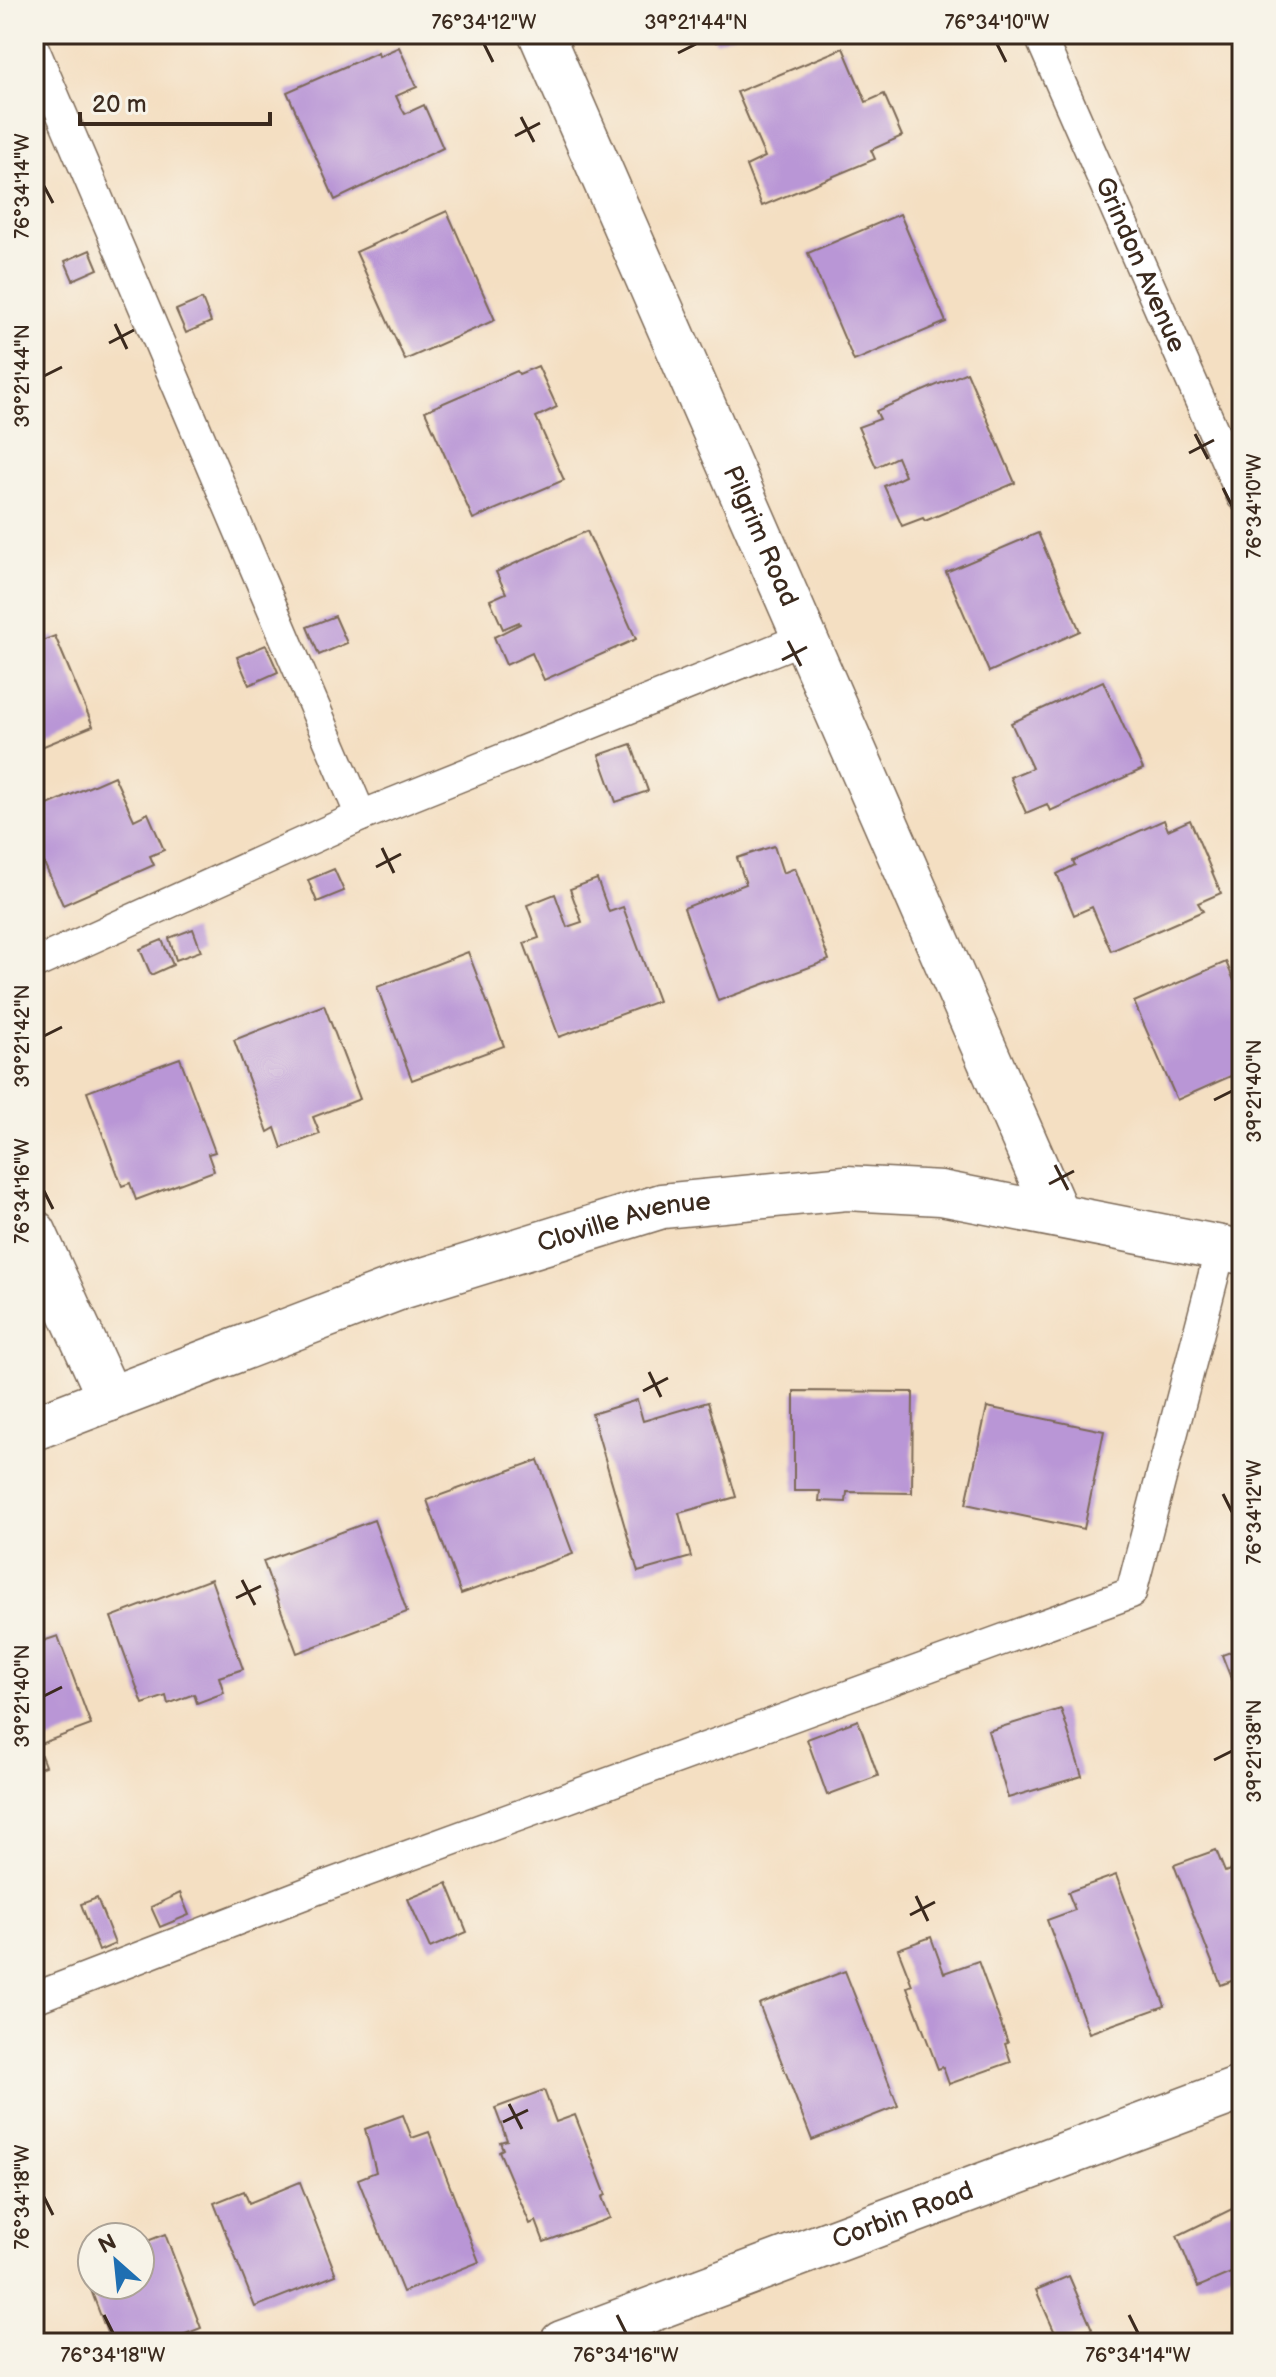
<svg xmlns="http://www.w3.org/2000/svg" width="1276" height="2377" font-family="'Balsamiq Sans',sans-serif">
<style>
.building{fill:#b996d6}
.lines{fill:none;stroke-linecap:round;stroke-linejoin:round}
.lane-casing{stroke:#7c6957;stroke-width:33}
.street-casing{stroke:#7c6957;stroke-width:47}
.lane{stroke:#fff;stroke-width:30}
.street{stroke:#fff;stroke-width:44}
.ticks{fill:none;stroke:#3b2a1e;stroke-width:3}
.labels{text-anchor:middle;dominant-baseline:central;stroke-width:8;stroke-linejoin:round;paint-order:stroke}
.street-label{font-size:26px;fill:#3b2a1e;stroke:#f7f3e8}
.neatline{fill:none;stroke:#3b2a1e;stroke-width:3}
.ticks-label{font-size:20px;text-anchor:middle;fill:#3b2a1e}
</style>
<rect width="100%" height="100%" fill="#f7f3e8"/>
<filter id="ink" filterUnits="userSpaceOnUse"><feTurbulence type="fractalNoise" baseFrequency=".0125" numOctaves="2"/><feDisplacementMap in="SourceGraphic" scale="16" xChannelSelector="R" yChannelSelector="G"/><feConvolveMatrix kernelMatrix="1 2 1 2 8 2 1 2 1" color-interpolation-filters="sRGB"/></filter>
<filter id="wash" filterUnits="userSpaceOnUse"><feTurbulence type="fractalNoise" baseFrequency=".006" numOctaves="4" result="noise"/><feDisplacementMap in="SourceGraphic" scale="32" xChannelSelector="R" yChannelSelector="G"/><feGaussianBlur stdDeviation="1.8" result="paint"/><feColorMatrix in="noise" values="0 0 0 0 0 0 0 0 0 0 0 0 0 0 0 0 0 1.4 0 .05"/><feComposite in="paint" operator="in"/></filter>
<g filter="url(#wash)">
<rect width="100%" height="100%" fill="#f4dfc2"/>
<g id="blocks">
<g class="building">
<polygon points="261,34 279,34 264,41"/>
<polygon points="712,34 735,34 716,42"/>
<polygon points="399,47 417,87 396,96 401,107 405,114 424,105 443,148 335,200 287,92 378,52 379,56"/>
<polygon points="843,48 866,102 884,94 902,136 871,150 875,159 762,206 746,166 765,157 737,92"/>
<polygon points="447,211 495,320 405,360 356,252"/>
<polygon points="900,214 946,322 854,361 808,253"/>
<polygon points="90,250 98,269 73,280 65,261"/>
<polygon points="202,299 211,322 186,333 176,310"/>
<polygon points="538,366 557,407 536,417 564,480 473,519 425,411 517,371 519,374"/>
<polygon points="967,372 1015,483 925,521 923,518 902,526 884,486 905,476 897,457 876,467 858,427 880,419 876,411"/>
<polygon points="587,531 636,639 544,680 532,653 506,665 494,637 520,624 519,622 503,629 490,600 506,593 496,572"/>
<polygon points="1038,533 1080,631 989,672 946,572"/>
<polygon points="335,616 347,643 319,655 307,627"/>
<polygon points="55,636 93,726 34,750 34,644"/>
<polygon points="266,645 278,672 249,685 237,657"/>
<polygon points="1103,681 1143,769 1050,811 1047,804 1026,813 1010,777 1032,768 1011,723"/>
<polygon points="631,744 648,791 616,802 599,755"/>
<polygon points="114,776 134,820 148,813 164,850 150,856 154,865 63,905 34,841 34,811"/>
<polygon points="1164,820 1168,830 1190,820 1221,893 1198,903 1203,911 1111,951 1092,907 1074,915 1057,874 1075,865 1073,861"/>
<polygon points="774,846 783,873 795,868 829,960 718,1001 684,908 746,884 737,858"/>
<polygon points="334,869 344,891 317,902 308,880"/>
<polygon points="597,879 609,912 623,907 658,1001 559,1037 524,943 539,938 527,905 555,894 567,927 582,922 570,889"/>
<polygon points="193,929 201,951 176,960 169,938"/>
<polygon points="162,940 173,965 151,975 140,949"/>
<polygon points="468,952 504,1046 412,1080 377,987"/>
<polygon points="1226,962 1242,999 1242,1071 1177,1100 1134,1002"/>
<polygon points="324,1005 360,1099 313,1117 320,1134 282,1148 275,1128 268,1132 234,1040"/>
<polygon points="180,1058 215,1152 208,1154 214,1171 136,1200 130,1183 122,1186 87,1092"/>
<polygon points="794,1391 913,1392 912,1493 847,1492 846,1502 819,1501 820,1491 794,1491"/>
<polygon points="637,1400 643,1421 708,1402 736,1497 679,1513 691,1557 638,1572 592,1414"/>
<polygon points="987,1407 1104,1431 1084,1529 966,1504"/>
<polygon points="538,1460 573,1554 461,1594 427,1500"/>
<polygon points="374,1520 407,1612 297,1653 263,1561"/>
<polygon points="211,1579 243,1669 219,1677 224,1693 197,1703 194,1694 168,1704 166,1696 143,1704 111,1617"/>
<polygon points="58,1636 91,1725 37,1745 45,1766 34,1770 34,1644"/>
<polygon points="1242,1648 1242,1707 1222,1655"/>
<polygon points="1061,1709 1082,1776 1008,1798 988,1731"/>
<polygon points="858,1720 878,1776 827,1795 807,1739"/>
<polygon points="1216,1850 1225,1872 1242,1865 1242,1977 1221,1985 1174,1865"/>
<polygon points="1116,1875 1165,2006 1089,2033 1047,1920 1075,1910 1068,1892"/>
<polygon points="447,1883 467,1932 430,1948 408,1899"/>
<polygon points="180,1893 189,1915 160,1927 151,1907"/>
<polygon points="97,1898 115,1944 99,1951 81,1904"/>
<polygon points="931,1937 944,1973 978,1961 1008,2043 1005,2044 1011,2062 949,2084 943,2067 938,2069 907,1987 912,1985 898,1949"/>
<polygon points="845,1971 898,2106 812,2140 759,2004"/>
<polygon points="544,2090 556,2122 575,2115 606,2195 602,2197 610,2218 544,2242 536,2221 530,2224 499,2151 503,2149 500,2142 507,2140 495,2108"/>
<polygon points="403,2115 412,2138 429,2132 479,2262 403,2292 358,2179 376,2172 365,2129"/>
<polygon points="300,2182 336,2275 255,2307 214,2203 244,2191 249,2203"/>
<polygon points="1242,2204 1242,2294 1233,2272 1198,2287 1177,2236"/>
<polygon points="165,2234 201,2328 162,2343 111,2343 82,2266 92,2262 92,2285 140,2285 140,2244"/>
<polygon points="1069,2276 1092,2329 1059,2342 1036,2290"/>
</g>
</g>
</g>
<g filter="url(#ink)">
<use href="#blocks" fill-opacity="0" stroke="#7c6957" stroke-width="2"/>
<g class="lines">
<defs>
<g id="lane">
<path id="s1" d="M1039 34 1242 496"/>
<polyline points="34,49 361,816"/>
<polyline points="34,964 361,816 804,638"/>
<polyline points="34,1998 317,1889 1131,1593 1221,1247"/>
</g>
<g id="street">
<path id="s2" d="M541 34 1057 1215"/>
<polyline points="34,1232 110,1399"/>
<path id="s3" d="M34 1428 401 1287 662 1206 846 1188 941 1193 1242 1252"/>
<path id="s4" d="M562 2343 1242 2088"/>
</g>
</defs>
<use href="#lane" class="lane-casing"/>
<use href="#street" class="street-casing"/>
<use href="#lane" class="lane"/>
<use href="#street" class="street"/>
</g>
</g>
<path class="ticks" d="M484 44 493 62M997 44 1006 62M678 53 696 44M521 117 534 142M515 136 540 123M44 186 53 203M115 324 127 349M109 343 134 330M44 376 62 367M1195 434 1208 459M1189 453 1214 440M1223 488 1232 506M788 641 801 666M782 660 807 647M382 848 394 873M376 867 401 854M44 1036 62 1027M1214 1100 1232 1091M1055 1165 1068 1190M1049 1184 1074 1171M44 1191 53 1209M649 1372 661 1397M643 1391 668 1378M1223 1494 1232 1512M242 1580 255 1605M236 1598 261 1586M44 1696 62 1687M1214 1760 1232 1751M916 1896 928 1921M910 1915 935 1902M509 2104 522 2129M503 2122 528 2110M44 2197 53 2215M104 2315 113 2333M617 2315 626 2333M1129 2315 1138 2333"/>
<g class="labels">
<g class="street-label">
<text stroke="none"><textPath href="#s1" startOffset="252">Grindon Avenue</textPath></text>
<text stroke="none"><textPath href="#s2" startOffset="548">Pilgrim Road</textPath></text>
<text stroke="none"><textPath href="#s3" startOffset="626">Cloville Avenue</textPath></text>
<text stroke="none"><textPath href="#s4" startOffset="364">Corbin Road</textPath></text>
</g>
</g>
<rect width="1276" height="2377" fill="none" stroke="#f7f3e8" stroke-width="88"/>
<g transform="translate(116 2261) rotate(333)"><circle r="38" fill="#f7f3e8" stroke="#aca397" stroke-width="2"/>
<path d="M0-6L14 30L0 20L-14 30Z" fill="#1f6fb2"/>
<text y="-12" font-size="22" font-weight="bold" text-anchor="middle" fill="#3b2a1e">N</text>
</g>
<path d="M80 112v12h190v-12" fill="none" stroke="#3b2a1e" stroke-width="4"/>
<text x="92" y="112" font-size="24" fill="#3b2a1e" stroke="#f7f3e8" stroke-width="6" paint-order="stroke">20 m</text>
<rect x="44" y="44" width="1188" height="2289" class="neatline"/>
<g class="ticks-label">
<text x="484" y="29">76°34'12"W</text>
<text x="696" y="29">39°21'44"N</text>
<text x="997" y="29">76°34'10"W</text>
<text transform="translate(22 186) rotate(-90)" y="7">76°34'14"W</text>
<text transform="translate(22 376) rotate(-90)" y="7">39°21'44"N</text>
<text transform="translate(1254 506) rotate(-90)" y="7">76°34'10"W</text>
<text transform="translate(22 1036) rotate(-90)" y="7">39°21'42"N</text>
<text transform="translate(1254 1091) rotate(-90)" y="7">39°21'40"N</text>
<text transform="translate(22 1191) rotate(-90)" y="7">76°34'16"W</text>
<text transform="translate(1254 1512) rotate(-90)" y="7">76°34'12"W</text>
<text transform="translate(22 1696) rotate(-90)" y="7">39°21'40"N</text>
<text transform="translate(1254 1751) rotate(-90)" y="7">39°21'38"N</text>
<text transform="translate(22 2197) rotate(-90)" y="7">76°34'18"W</text>
<text x="113" y="2362">76°34'18"W</text>
<text x="626" y="2362">76°34'16"W</text>
<text x="1138" y="2362">76°34'14"W</text>
</g>
</svg>
